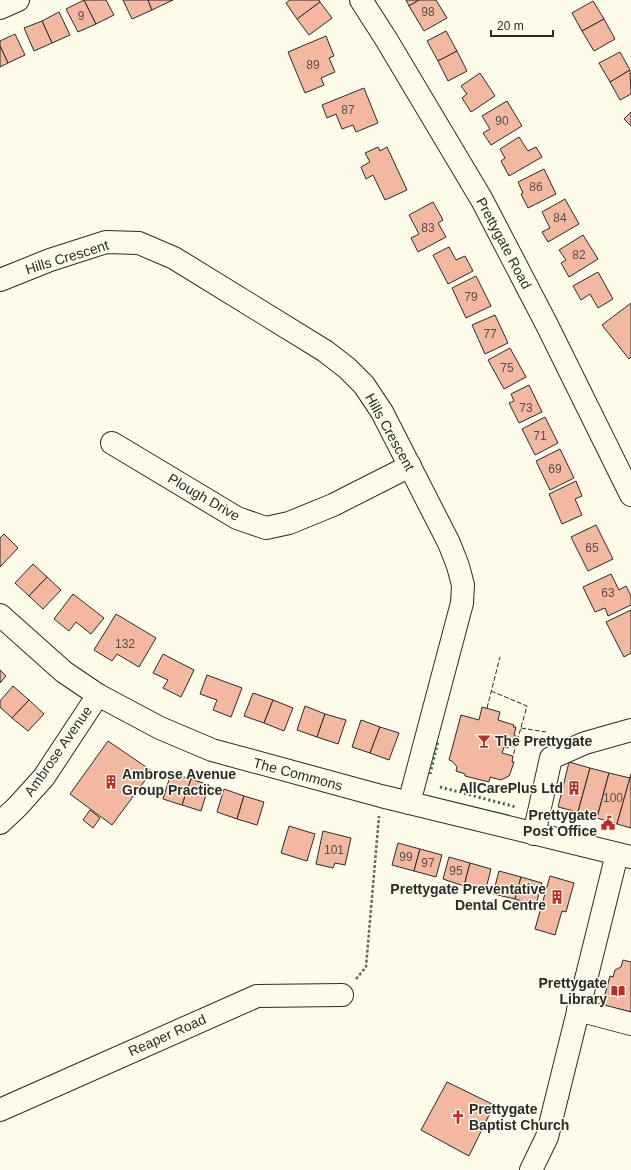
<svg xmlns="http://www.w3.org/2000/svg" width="631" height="1170" font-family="Helvetica,sans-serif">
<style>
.building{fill:#f2b8a0;stroke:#2b2b2b}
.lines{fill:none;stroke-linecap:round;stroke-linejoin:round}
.minor-casing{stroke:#2b2b2b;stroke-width:24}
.path{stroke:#6a6964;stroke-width:2.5;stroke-dasharray:3 2;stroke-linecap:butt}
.minor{stroke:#fdfbea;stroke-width:22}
.hedge{stroke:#34623c;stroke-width:3;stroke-dasharray:2 3;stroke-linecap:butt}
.fence{stroke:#2b2b2b;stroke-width:1;stroke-dasharray:5 2;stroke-linecap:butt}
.labels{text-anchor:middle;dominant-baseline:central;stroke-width:3;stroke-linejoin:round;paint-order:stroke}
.number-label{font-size:12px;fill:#5d4e48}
.street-label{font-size:14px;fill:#2b2b2b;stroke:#fdfbea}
.poi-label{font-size:14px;font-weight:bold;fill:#2b2b2b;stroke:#fdfbea;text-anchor:end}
</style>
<rect width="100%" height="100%" fill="#fdfbea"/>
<g class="building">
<polygon points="84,0 96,24 78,32 66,9"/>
<polygon points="84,0 106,0 114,15 96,24"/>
<polygon points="123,0 148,0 152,10 132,19"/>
<polygon points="148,0 173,0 152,10"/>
<polygon points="290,0 319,0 320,2 297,19 286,3"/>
<polygon points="406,0 419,0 409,6"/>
<polygon points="419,0 436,0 447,18 424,31 409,6"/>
<polygon points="593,1 604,19 582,31 572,13"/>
<polygon points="320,2 332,18 309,35 297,19"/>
<polygon points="59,12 70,35 52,43 42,21"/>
<polygon points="604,19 615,39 594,51 582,31"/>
<polygon points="42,21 52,43 34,51 24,28"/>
<polygon points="446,31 457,51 438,61 427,41"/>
<polygon points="15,34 25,55 8,63 0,46 0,41"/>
<polygon points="326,36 334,56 329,58 335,72 321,78 324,85 305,93 288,52"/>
<polygon points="0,46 8,63 0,67"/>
<polygon points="457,51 467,71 448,81 438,61"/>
<polygon points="620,52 630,70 610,82 599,63"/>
<polygon points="630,70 631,94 620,100 610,82"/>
<polygon points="480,73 495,96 471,112 462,98 467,94 461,86"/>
<polygon points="364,88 378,123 356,132 353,125 342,129 336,114 327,118 322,105"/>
<polygon points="507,101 522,126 491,145 483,133 490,129 482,116"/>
<polygon points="631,112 631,126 624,119"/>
<polygon points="519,137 528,151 536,147 542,157 509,176 501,161 505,158 500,149"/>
<polygon points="378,147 380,151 387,147 407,190 385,200 373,175 366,179 361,167 370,162 365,153"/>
<polygon points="544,169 556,194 528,208 521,194 523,193 518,182"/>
<polygon points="565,199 579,224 548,242 542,232 550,228 542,212"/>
<polygon points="433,202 443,220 438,223 446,237 418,252 411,238 419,234 409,215"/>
<polygon points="583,235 598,259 569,277 561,263 566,260 559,250"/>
<polygon points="449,247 456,260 465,256 473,271 448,284 433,255"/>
<polygon points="598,272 613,299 598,308 590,294 581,300 573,286"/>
<polygon points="476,276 491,306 466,318 452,288"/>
<polygon points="631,303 631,357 629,359 602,325"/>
<polygon points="495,315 508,343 485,354 472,325"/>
<polygon points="510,348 526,377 504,389 488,360"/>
<polygon points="529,385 542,412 519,423 509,403 514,401 511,394"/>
<polygon points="545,417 558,443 535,455 522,429"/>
<polygon points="560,449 574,478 550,490 536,461"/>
<polygon points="576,481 582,496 575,499 582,515 562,524 549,494"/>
<polygon points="596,525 613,559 588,571 571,537"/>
<polygon points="4,534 18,548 0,567 0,538"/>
<polygon points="33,564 47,577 29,596 15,583"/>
<polygon points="611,574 619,590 626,586 631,596 631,605 608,616 605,608 595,612 583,587"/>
<polygon points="47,577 61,590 43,609 29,596"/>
<polygon points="73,594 104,618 91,634 76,622 69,631 54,619"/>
<polygon points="631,610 631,653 624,657 606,622"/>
<polygon points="116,614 156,638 139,667 117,654 112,661 94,650"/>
<polygon points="163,654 194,670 181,697 163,688 168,680 153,673"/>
<polygon points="0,670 6,676 0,683"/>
<polygon points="207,675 242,688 231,717 213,710 217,700 200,694"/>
<polygon points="13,686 29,700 12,718 0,707 0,701"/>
<polygon points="253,693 273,700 264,723 244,716"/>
<polygon points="29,700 44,714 28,731 12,718"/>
<polygon points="273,700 293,708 284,731 264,723"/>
<polygon points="305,706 325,714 317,737 297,730"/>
<polygon points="482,707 500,712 498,720 514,725 513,727 516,727 514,735 516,736 513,747 509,745 508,748 504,747 502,753 513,756 512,762 514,762 511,771 509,776 501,780 490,777 489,782 465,776 465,774 456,771 457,767 452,761 449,760 461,715 479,720"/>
<polygon points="325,714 346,720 338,744 317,737"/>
<polygon points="361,720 380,727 370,753 352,747"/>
<polygon points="380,727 399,733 389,760 370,753"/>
<polygon points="108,741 152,771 112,825 70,794"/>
<polygon points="569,762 590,768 578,812 558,807"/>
<polygon points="590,768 609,773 597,818 578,812"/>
<polygon points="171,773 191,779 182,805 163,799"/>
<polygon points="609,773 630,778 617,824 597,818"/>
<polygon points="631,774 631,828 617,824"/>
<polygon points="191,779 209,785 201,811 182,805"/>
<polygon points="224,789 244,796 237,819 217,812"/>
<polygon points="244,796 264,802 257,825 237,819"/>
<polygon points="90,810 100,818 93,828 83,820"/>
<polygon points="289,826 315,834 307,861 281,853"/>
<polygon points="323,831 351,838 345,865 335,863 333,868 316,864"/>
<polygon points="398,843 420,849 414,871 392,865"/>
<polygon points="420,849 442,855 436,877 414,871"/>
<polygon points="449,857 470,863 464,886 443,879"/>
<polygon points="470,863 491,869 485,892 464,886"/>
<polygon points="499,871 521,877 515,899 493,894"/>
<polygon points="550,876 574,883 566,912 562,911 555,935 535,929"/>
<polygon points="521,877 542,883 536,905 515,899"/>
<polygon points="623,960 631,962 631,1012 602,1005 610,976 613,977 615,970 621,967"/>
<polygon points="447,1082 494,1105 469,1156 421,1130"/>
</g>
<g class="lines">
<defs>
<g id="minor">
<polyline points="361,0 386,39 482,200 547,325 631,495"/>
<polyline points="0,8 18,0"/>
<polyline points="0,280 50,260 106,242 139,243 174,258 325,351 347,368 364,385 382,412 449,543 458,566 463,585 462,603 409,803"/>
<polyline points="112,443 237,518 266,528 289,523 333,505 410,466"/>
<polyline points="0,615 64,672 98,695 160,728 212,750 381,796 631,857"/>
<polyline points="0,823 18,806 44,777 98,695"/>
<polyline points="534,834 551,758 585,743 631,730"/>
<polyline points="578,1010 631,1024"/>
<polyline points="0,1110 257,996 342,995"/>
<polyline points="531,1170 547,1137 617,854"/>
</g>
</defs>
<use href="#minor" class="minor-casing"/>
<polyline class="path" points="356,979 366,967 379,816"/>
<use href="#minor" class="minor"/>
<g class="hedge">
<polyline points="430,774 438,741"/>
<polyline points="440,787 516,807"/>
</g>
<g class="fence">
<polyline points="491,691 527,706 513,756"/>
<polyline points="487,708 500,657"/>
<polyline points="521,728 546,732"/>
</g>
</g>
<defs>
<symbol id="bar-bare" viewBox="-9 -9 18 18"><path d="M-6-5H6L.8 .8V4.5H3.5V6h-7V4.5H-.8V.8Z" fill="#c62828" stroke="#fdfbea" stroke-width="2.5" paint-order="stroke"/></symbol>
<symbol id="building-bare" viewBox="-9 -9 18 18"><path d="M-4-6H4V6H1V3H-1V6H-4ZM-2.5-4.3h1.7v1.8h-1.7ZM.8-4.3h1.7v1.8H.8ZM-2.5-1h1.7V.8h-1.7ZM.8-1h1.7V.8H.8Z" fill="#c62828" stroke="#fdfbea" stroke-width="2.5" paint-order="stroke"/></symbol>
<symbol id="civic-bare" viewBox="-9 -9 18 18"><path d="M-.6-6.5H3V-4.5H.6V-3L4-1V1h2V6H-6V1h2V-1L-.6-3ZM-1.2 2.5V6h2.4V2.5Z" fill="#c62828" stroke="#fdfbea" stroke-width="2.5" paint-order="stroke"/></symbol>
<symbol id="library-bare" viewBox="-9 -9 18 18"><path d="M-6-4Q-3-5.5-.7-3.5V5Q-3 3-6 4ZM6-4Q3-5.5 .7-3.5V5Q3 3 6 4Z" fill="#c62828" stroke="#fdfbea" stroke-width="2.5" paint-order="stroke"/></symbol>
<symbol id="church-bare" viewBox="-9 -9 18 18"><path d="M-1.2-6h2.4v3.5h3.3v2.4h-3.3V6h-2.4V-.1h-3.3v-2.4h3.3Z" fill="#c62828" stroke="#fdfbea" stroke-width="2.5" paint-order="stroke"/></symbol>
</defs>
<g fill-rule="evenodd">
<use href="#bar-bare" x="474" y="731" width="20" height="20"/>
<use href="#building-bare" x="101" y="772" width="20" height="20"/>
<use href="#building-bare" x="564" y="778" width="20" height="20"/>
<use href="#civic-bare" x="598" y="813" width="20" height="20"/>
<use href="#building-bare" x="547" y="887" width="20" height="20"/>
<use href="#library-bare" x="608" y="981" width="20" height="20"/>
<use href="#church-bare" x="448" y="1107" width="20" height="20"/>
</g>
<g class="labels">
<g class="number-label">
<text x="428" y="12">98</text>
<text x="81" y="16">9</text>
<text x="313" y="65">89</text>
<text x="348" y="110">87</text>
<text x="502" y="121">90</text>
<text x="536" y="187">86</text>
<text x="560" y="218">84</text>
<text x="428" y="228">83</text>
<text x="579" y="255">82</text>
<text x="471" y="297">79</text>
<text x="490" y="334">77</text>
<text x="507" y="368">75</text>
<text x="526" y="408">73</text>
<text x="540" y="436">71</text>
<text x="555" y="469">69</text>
<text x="592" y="548">65</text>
<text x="608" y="593">63</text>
<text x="125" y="644">132</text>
<text x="613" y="798">100</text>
<text x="334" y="850">101</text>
<text x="406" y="857">99</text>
<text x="428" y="863">97</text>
<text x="456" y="871">95</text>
</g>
<g class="street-label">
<text transform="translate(504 243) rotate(62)">Prettygate Road</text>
<text transform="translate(67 257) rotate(-17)">Hills Crescent</text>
<text transform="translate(390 432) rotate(61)">Hills Crescent</text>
<text transform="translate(204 497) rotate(30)">Plough Drive</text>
<text transform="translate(58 751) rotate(-55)">Ambrose Avenue</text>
<text transform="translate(298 774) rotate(15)">The Commons</text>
<text transform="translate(167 1035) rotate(-24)">Reaper Road</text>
</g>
<g class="poi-label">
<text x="495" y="741" text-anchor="start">The Prettygate</text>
<text x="122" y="774" text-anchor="start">Ambrose Avenue<tspan x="122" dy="16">Group Practice</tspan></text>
<text x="563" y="788">AllCarePlus Ltd</text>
<text x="597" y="815">Prettygate<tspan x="597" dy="16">Post Office</tspan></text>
<text x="546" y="889">Prettygate Preventative<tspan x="546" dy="16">Dental Centre</tspan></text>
<text x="607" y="983">Prettygate<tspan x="607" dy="16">Library</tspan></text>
<text x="469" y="1109" text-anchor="start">Prettygate<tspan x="469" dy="16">Baptist Church</tspan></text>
</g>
</g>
<path d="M491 30v6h62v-6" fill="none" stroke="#2b2b2b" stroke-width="2"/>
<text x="497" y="30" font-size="12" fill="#2b2b2b" stroke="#fdfbea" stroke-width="3" paint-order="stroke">20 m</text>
</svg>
